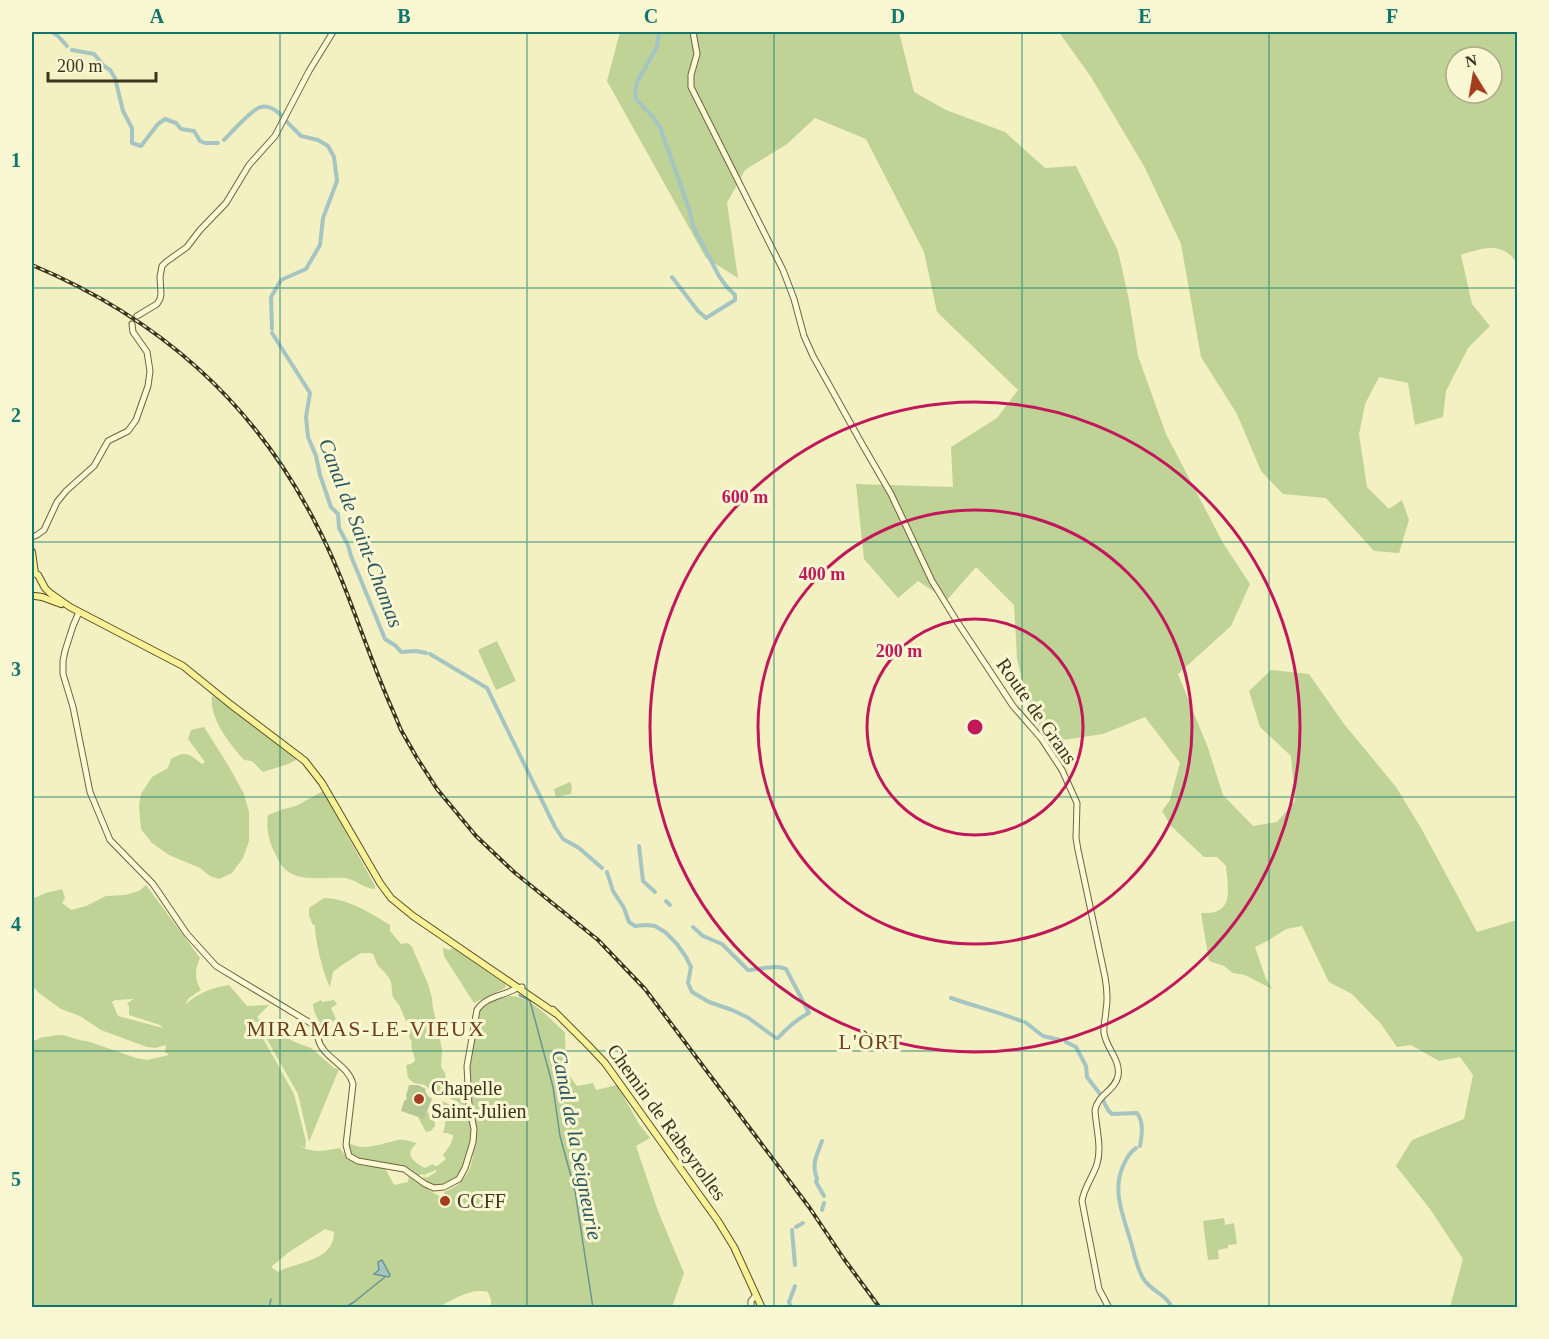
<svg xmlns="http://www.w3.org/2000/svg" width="1549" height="1339" font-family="Georgia,serif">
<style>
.green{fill:#bed395;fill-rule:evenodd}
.cemetery{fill:#b5c795}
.water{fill:#a5c5c3;stroke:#6a9594;stroke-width:1.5}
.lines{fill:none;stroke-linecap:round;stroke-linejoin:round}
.stream{stroke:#6a9594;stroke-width:1.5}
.canal{stroke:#a5c5c3;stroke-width:4}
.secondary-casing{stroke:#72633a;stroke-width:7}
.primary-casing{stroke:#5d4e2b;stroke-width:8}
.secondary{stroke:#fdfad7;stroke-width:5}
.primary{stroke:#faf296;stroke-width:6}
.rail-casing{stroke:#3e341d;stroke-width:4}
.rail{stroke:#faf7d3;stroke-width:1.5;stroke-dasharray:4.5;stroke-linecap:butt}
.grid{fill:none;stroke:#0f766e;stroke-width:1.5;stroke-opacity:0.55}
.ring{fill:none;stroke:#c2185b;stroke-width:3}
.poi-dot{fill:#a63d1f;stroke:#faf7d3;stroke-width:2}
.labels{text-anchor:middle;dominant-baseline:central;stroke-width:6;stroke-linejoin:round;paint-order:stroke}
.street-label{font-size:20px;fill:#3e341d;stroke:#faf7d3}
.poi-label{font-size:20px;fill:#3e341d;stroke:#faf7d3;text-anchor:start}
.water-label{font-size:21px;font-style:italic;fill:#2a575f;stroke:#faf7d3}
.neighbourhood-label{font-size:21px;letter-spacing:1.5px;fill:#703e17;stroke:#faf7d3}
.quarter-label{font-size:22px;letter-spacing:1.5px;fill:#703e17;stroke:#faf7d3}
.centre{fill:#c2185b;stroke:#faf7d3;stroke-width:3}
.ring-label{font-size:18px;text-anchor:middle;font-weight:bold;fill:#c2185b;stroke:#faf7d3;stroke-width:6;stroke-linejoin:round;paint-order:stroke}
.neatline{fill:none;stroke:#0f766e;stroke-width:2}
.grid-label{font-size:20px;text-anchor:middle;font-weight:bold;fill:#0f766e}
</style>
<rect width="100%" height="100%" fill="#f3f0c2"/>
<g class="green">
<path d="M620 32H899L914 92 946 110 1005 132 1045 168 1076 166 1118 251 1129 300 1138 356 1166 434 1223 543 1250 584 1231 626 1178 674 1208 748 1223 795 1253 826 1277 822 1295 801 1291 756 1260 727 1249 691 1271 670 1309 674 1344 724 1396 787 1421 828 1477 932 1517 920V1307H1450L1463 1259 1430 1209 1396 1166 1412 1140 1464 1119 1473 1075 1460 1057 1439 1061 1411 1045 1397 1047 1381 1024 1352 994 1329 982 1302 926 1286 929 1269 940 1255 947 1266 979 1272 989 1245 975 1233 973 1224 966 1209 961 1201 913C1235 915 1228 890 1226 866L1217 857H1204L1171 826 1162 811 1170 800 1180 763 1145 717 1103 734 1056 741 1030 716 1017 658 1014 605 976 567 947 600 918 581 898 598 864 559 856 484 953 487 951 447 997 418 1018 390 937 312 924 252 866 139 815 118 787 144 745 170 727 203 738 278 706 258 607 81Z"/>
<path d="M1059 32H1517V263C1502 241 1483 248 1461 255L1472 304 1490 326 1468 348 1446 391 1443 417 1415 425 1408 383 1379 377 1365 404 1359 434 1367 487 1389 509 1402 500 1409 520 1399 553 1374 551 1326 498 1283 494 1261 471 1237 414 1201 357 1181 244 1144 166 1091 77ZM1456 57H1492V93H1456Z"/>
<polygon points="497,641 516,681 496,690 478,650"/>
<path d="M212 696 220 699 296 758V760L288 764 263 772 252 761 244 760C230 744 209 719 212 696Z"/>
<path d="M204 727 228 765 244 794 249 812V841L243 858 232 873 219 879 210 876 200 868 169 855 152 843 141 829 139 806 141 794 152 777 168 768 171 759C186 750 189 754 202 764L205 762 188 739 191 730Z"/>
<polygon points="570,782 572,786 571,794 556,797 554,789"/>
<path d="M323 791 375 886V889C364 889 357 880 345 878 326 876 298 884 283 867 280 864 278 859 276 855 269 843 266 829 268 815L284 809 296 806Z"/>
<path d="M146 885 200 958C195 969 194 979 201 990L189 998 185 1005C198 993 210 988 229 985L247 1006 269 1005 257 1017 270 1029 297 1043 311 1048 334 1068 339 1069 309 1142 298 1094 257 1022 252 1021 248 1025 241 1044 249 1025 256 1026 294 1094 306 1141 305 1148 296 1144C312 1154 322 1151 340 1148 353 1168 363 1165 385 1168L394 1185 408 1182 409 1173 430 1191 441 1197 443 1200 445 1198 444 1192C462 1185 470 1175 473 1155 478 1129 470 1104 468 1078 468 1072 478 1014 481 1010 485 1004 493 1001 500 999 503 998 506 997 509 996 528 994 553 1021 565 1033L566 1071 577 1086 593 1083 596 1090 617 1085 639 1124 650 1138 636 1146 658 1211 684 1273 672 1307H491V1300L488 1292C471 1287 452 1300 437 1308L32 1307V1041L39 1039V1038C46 1037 54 1035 61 1035 70 1036 78 1041 87 1041L136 1058 147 1060 169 1055 165 1052 166 1045 155 1048 147 1047 101 1030 80 1016 61 1009 39 993 32 985V899L46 893 62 889 65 898 62 903 71 910 86 906 106 896 125 895 139 891ZM134 999 127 1003 129 1006V1015L160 1025 163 1028 118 1016 112 1002 115 1000ZM325 1229 334 1232C335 1261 296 1262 278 1272L271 1267 289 1252Z"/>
<path d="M324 898C346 898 371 913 390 925V931L401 944 408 943 412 947 428 984 432 998 433 1009 438 1028 442 1050 441 1067 445 1073 447 1088 452 1094H463L466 1110 458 1102 441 1094 433 1092 425 1085 414 1083 408 1078 406 1065 411 1064 415 1061C415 1054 410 1050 412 1042L409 1037 410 1026C404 1020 403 1012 399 1005 398 1003 394 999 393 997 391 991 393 984 389 978 382 967 377 969 374 955L371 953H361L342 965 333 972 330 987C323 973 315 941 315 925H313L309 916V908Z"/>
<polygon points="443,948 450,950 452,948 457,950 506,984 505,988 474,1003 444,956"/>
<path d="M321 1000 322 1002 334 1000 337 1004 331 1008 336 1019 325 1028C319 1024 313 1011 313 1004Z"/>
<path d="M442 1101 469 1114 471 1130 470 1139 461 1175 446 1184 431 1186 420 1178 428 1177 436 1172V1170L424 1175 422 1174 418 1176 412 1171 355 1159C350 1155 347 1150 349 1143 364 1152 383 1143 398 1140 404 1138 411 1142 417 1143 404 1154 412 1161 425 1168L433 1164 435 1166H437L446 1159 443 1155C448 1149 453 1142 453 1134L451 1135 448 1133H443C447 1122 446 1113 442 1101Z"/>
<polygon points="427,1112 434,1116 435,1126 431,1131 426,1132 418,1117 424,1118"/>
<polygon points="1224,1218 1225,1225 1234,1223 1237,1244 1228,1245 1228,1248 1218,1250 1219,1259 1208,1260 1203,1221"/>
</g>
<polygon class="cemetery" points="409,1085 418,1085 426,1089 425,1091 428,1096 432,1099 424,1119 401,1111 404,1101 407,1099 406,1096"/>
<polygon class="water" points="382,1260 390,1275 389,1277 374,1274 379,1270 378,1262"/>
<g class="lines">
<g class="stream">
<polyline points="519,995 530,1001 553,1087 560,1136 575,1191 593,1308"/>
<polyline points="269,1308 271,1299"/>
<polyline points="344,1308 354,1302 385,1277"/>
</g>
<g class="canal">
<polyline points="52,32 58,36 67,46"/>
<polyline points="659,32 657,47 637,82 635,94 636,99 653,117 660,127 689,209 693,226 719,276 726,286 735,295 735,300 706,318 698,311 672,277"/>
<polyline points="72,50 94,54 104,66 110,70 115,78 123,111 132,128 132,143 141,146 158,124 165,119 176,123 181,129 194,131 200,141 205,143 218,143"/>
<path d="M224 140C231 133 253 108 261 107 270 105 277 111 283 117"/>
<polyline points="272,329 271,297 281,280 306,269 320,245 323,218 337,181 334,157 328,146 318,140 301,136 286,121"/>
<polyline points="272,333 310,393 306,417 308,437 316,456 320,475 331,507 338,514 339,528 348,545 351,556 385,639 396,646 401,652 416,651 426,653"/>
<polyline points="430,654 487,688 555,827 563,839 579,848 602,868"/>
<polyline points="639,846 643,881 655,892"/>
<path d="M607 872 613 891 624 908 629 922 635 926 646 925 655 926 665 932 677 944 686 957 691 967 688 983 692 992 709 1002 732 1010 747 1017 776 1038H778C787 1028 797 1019 809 1013L786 969C775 964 760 970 748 970L722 944 703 936 693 927"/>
<polyline points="666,901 670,905"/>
<path d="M951 998C974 1006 998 1012 1021 1021"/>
<polyline points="1025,1022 1043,1036 1060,1040"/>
<polyline points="1066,1042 1076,1047 1086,1066 1087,1077 1100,1094"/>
<path d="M1103 1100 1108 1110 1112 1114 1137 1113C1144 1122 1142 1135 1140 1146"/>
<path d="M822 1141C817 1155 811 1164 817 1178L816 1182 824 1196"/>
<path d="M1136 1148C1129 1153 1127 1158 1123 1166 1112 1191 1123 1215 1130 1239 1134 1252 1136 1266 1143 1278 1150 1291 1167 1294 1172 1308"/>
<polyline points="822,1210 824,1203"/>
<polyline points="796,1227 803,1223"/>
<polyline points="792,1230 795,1265"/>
<polyline points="791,1308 789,1302 795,1286"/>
</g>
<defs>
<g id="secondary">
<path d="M693 32 697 54 691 75V87L783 270 794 299 804 336 813 356 862 444 891 494 932 581 956 620 1013 706 1041 738 1062 770 1077 803 1076 838 1078 850 1105 977C1107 988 1108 999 1106 1010 1106 1017 1103 1025 1104 1033 1106 1048 1121 1060 1118 1076 1115 1091 1098 1094 1095 1110 1096 1127 1102 1148 1097 1164 1093 1177 1084 1187 1082 1201L1099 1289 1109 1308"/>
<polyline points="137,316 157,304 160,299 161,294 160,277 162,266 166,262 187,247 200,230 226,203 249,165 275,136 309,71 333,32"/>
<polyline points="32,537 37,535 44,530 57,502 66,491 94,466 108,441 128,431 136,420 148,386 150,371 147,352 133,332 132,324"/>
<path d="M79 612 73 626 65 651 63 661V674L73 707 90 792 110 840 153 884 187 934 216 966 322 1030 318 1038C322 1058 348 1064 353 1084L346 1145 349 1156 358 1161 404 1169 425 1184 434 1188 444 1187 459 1179 465 1168 473 1142 474 1129 469 1105 467 1066 477 1010C486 996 504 996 517 988L522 987"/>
<polyline points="751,1308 751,1301 756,1295"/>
</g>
<g id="primary">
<polyline points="32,552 35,573"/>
<polyline points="32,572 38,575 45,588 50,593 70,607 183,666 230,704 305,761 322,783 380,883 391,898 413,916 555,1013"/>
<polyline points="35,596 42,597 61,604"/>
<polyline points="553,1010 589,1046 605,1063 718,1221 734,1247 762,1308"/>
</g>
</defs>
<use href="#secondary" class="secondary-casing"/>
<use href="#primary" class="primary-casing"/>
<use href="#secondary" class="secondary"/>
<use href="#primary" class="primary"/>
<defs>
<path id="rail" d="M32 265C158 318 252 400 315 522 347 582 365 649 393 711L401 730 417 758 437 789 476 836 514 872 598 940 645 989 809 1207 844 1259 880 1308"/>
</defs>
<use href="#rail" class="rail-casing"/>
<use href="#rail" class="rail"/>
</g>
<path class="grid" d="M280 32V1308M527 32V1308M774 32V1308M1022 32V1308M1269 32V1308M32 288H1518M32 542H1518M32 797H1518M32 1051H1518"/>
<g class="ring">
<circle cx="975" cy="727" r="108"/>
<circle cx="975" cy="727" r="217"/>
<circle cx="975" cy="727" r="325"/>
</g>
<g class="poi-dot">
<circle cx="419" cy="1099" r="6"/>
<circle cx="445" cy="1201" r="6"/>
</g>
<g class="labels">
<g class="street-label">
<text transform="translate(1037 711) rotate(55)">Route de Grans</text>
<text transform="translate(667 1122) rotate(54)">Chemin de Rabeyrolles</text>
</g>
<g class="poi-label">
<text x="431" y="1088">Chapelle<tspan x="431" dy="23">Saint-Julien</tspan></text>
<text x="457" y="1201">CCFF</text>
</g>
<g class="water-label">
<text transform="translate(361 533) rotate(69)">Canal de Saint-Chamas</text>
<text transform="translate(577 1145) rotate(79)">Canal de la Seigneurie</text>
</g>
<g class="neighbourhood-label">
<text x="871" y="1042">L'ÒRT</text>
</g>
<g class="quarter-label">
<text x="366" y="1028">MIRAMAS-LE-VIEUX</text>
</g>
</g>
<circle cx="975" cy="727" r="9" class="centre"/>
<g class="ring-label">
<text x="745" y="503">600 m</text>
<text x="822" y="580">400 m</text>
<text x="899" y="657">200 m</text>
</g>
<rect width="1549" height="1339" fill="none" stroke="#faf7d3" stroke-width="66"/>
<g transform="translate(1474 75) rotate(349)"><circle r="28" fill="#faf7d3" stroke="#afa98a" stroke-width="1.5"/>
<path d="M0-4.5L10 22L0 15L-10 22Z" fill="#a63d1f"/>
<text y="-9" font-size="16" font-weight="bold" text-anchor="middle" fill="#3e341d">N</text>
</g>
<path d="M48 72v9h108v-9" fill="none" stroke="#3e341d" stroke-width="3"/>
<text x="57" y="72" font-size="18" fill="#3e341d" stroke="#faf7d3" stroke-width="4.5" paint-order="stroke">200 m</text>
<rect x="33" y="33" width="1483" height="1273" class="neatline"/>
<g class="grid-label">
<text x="157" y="23">A</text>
<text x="404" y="23">B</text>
<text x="651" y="23">C</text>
<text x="898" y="23">D</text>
<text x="1145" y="23">E</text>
<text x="1392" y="23">F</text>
<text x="16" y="167">1</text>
<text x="16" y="422">2</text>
<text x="16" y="676">3</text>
<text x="16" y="931">4</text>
<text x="16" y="1186">5</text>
</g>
</svg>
